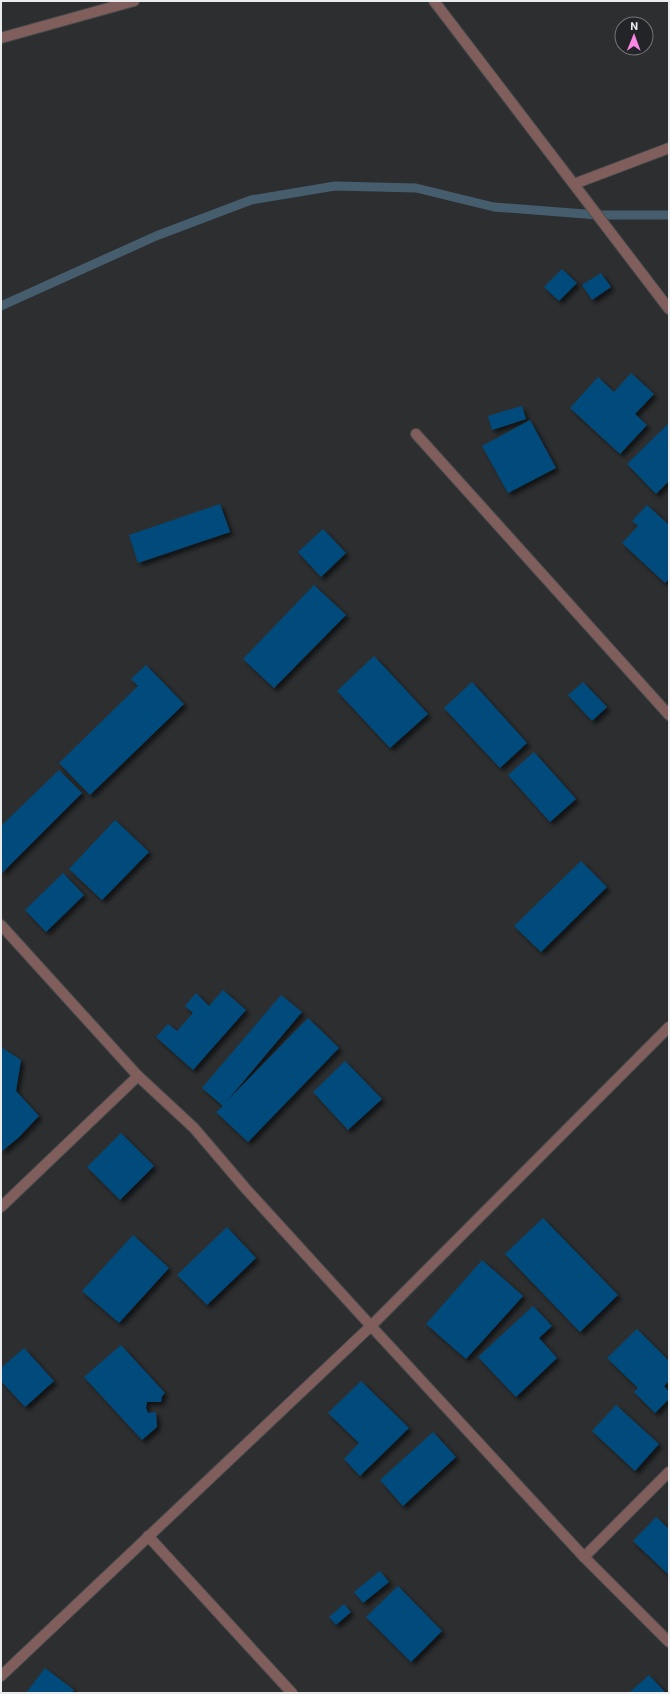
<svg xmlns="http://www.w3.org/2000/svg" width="670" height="1694" font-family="Roboto,sans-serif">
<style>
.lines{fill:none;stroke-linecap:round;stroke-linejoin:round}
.stream{stroke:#465d6e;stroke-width:9}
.building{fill:#014b7b;filter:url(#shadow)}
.minor-casing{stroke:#4a4c4e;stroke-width:12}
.minor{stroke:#805e5b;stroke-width:10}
</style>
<defs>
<filter id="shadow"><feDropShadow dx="3.5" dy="3.5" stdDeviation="2" flood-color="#0009"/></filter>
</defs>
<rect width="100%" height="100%" fill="#2c2e30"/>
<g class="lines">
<polyline class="stream" points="1,306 156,236 251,200 335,186 416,188 494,207 598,215 669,215"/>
</g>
<g class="building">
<polygon points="562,269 577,283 559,301 544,287"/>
<polygon points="601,273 611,287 592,300 582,285"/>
<polygon points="631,373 654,394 635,414 647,425 620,454 570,408 598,377 614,392"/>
<polygon points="522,406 526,419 492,430 488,416"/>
<polygon points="530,420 556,468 508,493 482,446"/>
<polygon points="669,423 669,481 656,494 627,464"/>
<polygon points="220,504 230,532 138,563 129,535"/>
<polygon points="647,505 669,525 669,579 665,583 622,543 638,526 632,521"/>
<polygon points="323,529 346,553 321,577 298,552"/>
<polygon points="314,585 346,615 274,688 243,659"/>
<polygon points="374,656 428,714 390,748 337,691"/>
<polygon points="146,665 184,704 90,795 59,763 138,686 131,679"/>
<polygon points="472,682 527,743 500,768 444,708"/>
<polygon points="583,682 607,707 592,721 568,695"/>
<polygon points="534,752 576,799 550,822 508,775"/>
<polygon points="59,770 82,793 1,874 1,826"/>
<polygon points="115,820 149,852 102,900 69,869"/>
<polygon points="581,861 607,887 541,952 514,926"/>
<polygon points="63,873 84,895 46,932 25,910"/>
<polygon points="223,990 246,1010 193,1070 156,1037 168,1024 177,1031 193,1013 185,1006 196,993 209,1006"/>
<polygon points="281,995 302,1012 226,1102 308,1018 339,1048 248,1142 216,1112 223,1106 202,1088"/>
<polygon points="1,1047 21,1060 16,1091 39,1116 18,1138 1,1152"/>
<polygon points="345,1061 382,1099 348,1130 313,1092"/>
<polygon points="121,1133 154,1166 120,1200 87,1167"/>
<polygon points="543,1218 618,1295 580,1332 505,1254"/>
<polygon points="227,1227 256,1258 207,1305 177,1275"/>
<polygon points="133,1235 169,1268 119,1323 82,1291"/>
<polygon points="482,1260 523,1296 466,1359 426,1324"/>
<polygon points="533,1306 552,1326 539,1338 557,1358 516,1397 478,1357"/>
<polygon points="637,1329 669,1361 669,1381 664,1386 669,1392 669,1399 655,1413 634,1392 638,1388 607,1358"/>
<polygon points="121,1345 165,1393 162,1396 161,1402 147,1402 146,1408 148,1413 156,1412 157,1427 142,1440 84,1377"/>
<polygon points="24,1348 54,1381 25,1407 1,1381 1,1368"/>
<polygon points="361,1381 409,1428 360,1476 344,1459 359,1443 328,1413"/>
<polygon points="616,1405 659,1444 635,1471 592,1431"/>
<polygon points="433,1432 456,1457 403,1506 380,1480"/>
<polygon points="656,1517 669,1529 669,1575 633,1541"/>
<polygon points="380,1571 389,1582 363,1603 354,1592"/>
<polygon points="398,1586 442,1631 411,1662 366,1617"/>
<polygon points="344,1604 351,1612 336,1625 329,1617"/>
<polygon points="45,1668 74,1690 72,1693 26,1693"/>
<polygon points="649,1675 665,1692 663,1693 629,1693"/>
</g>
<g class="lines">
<defs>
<g id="minor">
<polyline points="434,1 669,309"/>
<polyline points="1,38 134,1"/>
<polyline points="574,184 669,148"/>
<polyline points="416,434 669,715"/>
<polyline points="1,925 138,1076 194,1128 246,1189 371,1326 584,1557 669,1642"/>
<polyline points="1,1207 138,1076"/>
<polyline points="148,1536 292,1693"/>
<polyline points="584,1557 669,1472"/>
<polyline points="1,1676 371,1326 669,1027"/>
</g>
</defs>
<use href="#minor" class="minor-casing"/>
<use href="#minor" class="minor"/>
</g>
<rect width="670" height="1694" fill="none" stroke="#e9ebec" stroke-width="4"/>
<g transform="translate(634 36) rotate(1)"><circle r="19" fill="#222427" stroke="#727476"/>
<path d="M0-3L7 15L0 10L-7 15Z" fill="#fc86e3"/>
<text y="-6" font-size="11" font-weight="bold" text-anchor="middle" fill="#e9ebec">N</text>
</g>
</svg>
